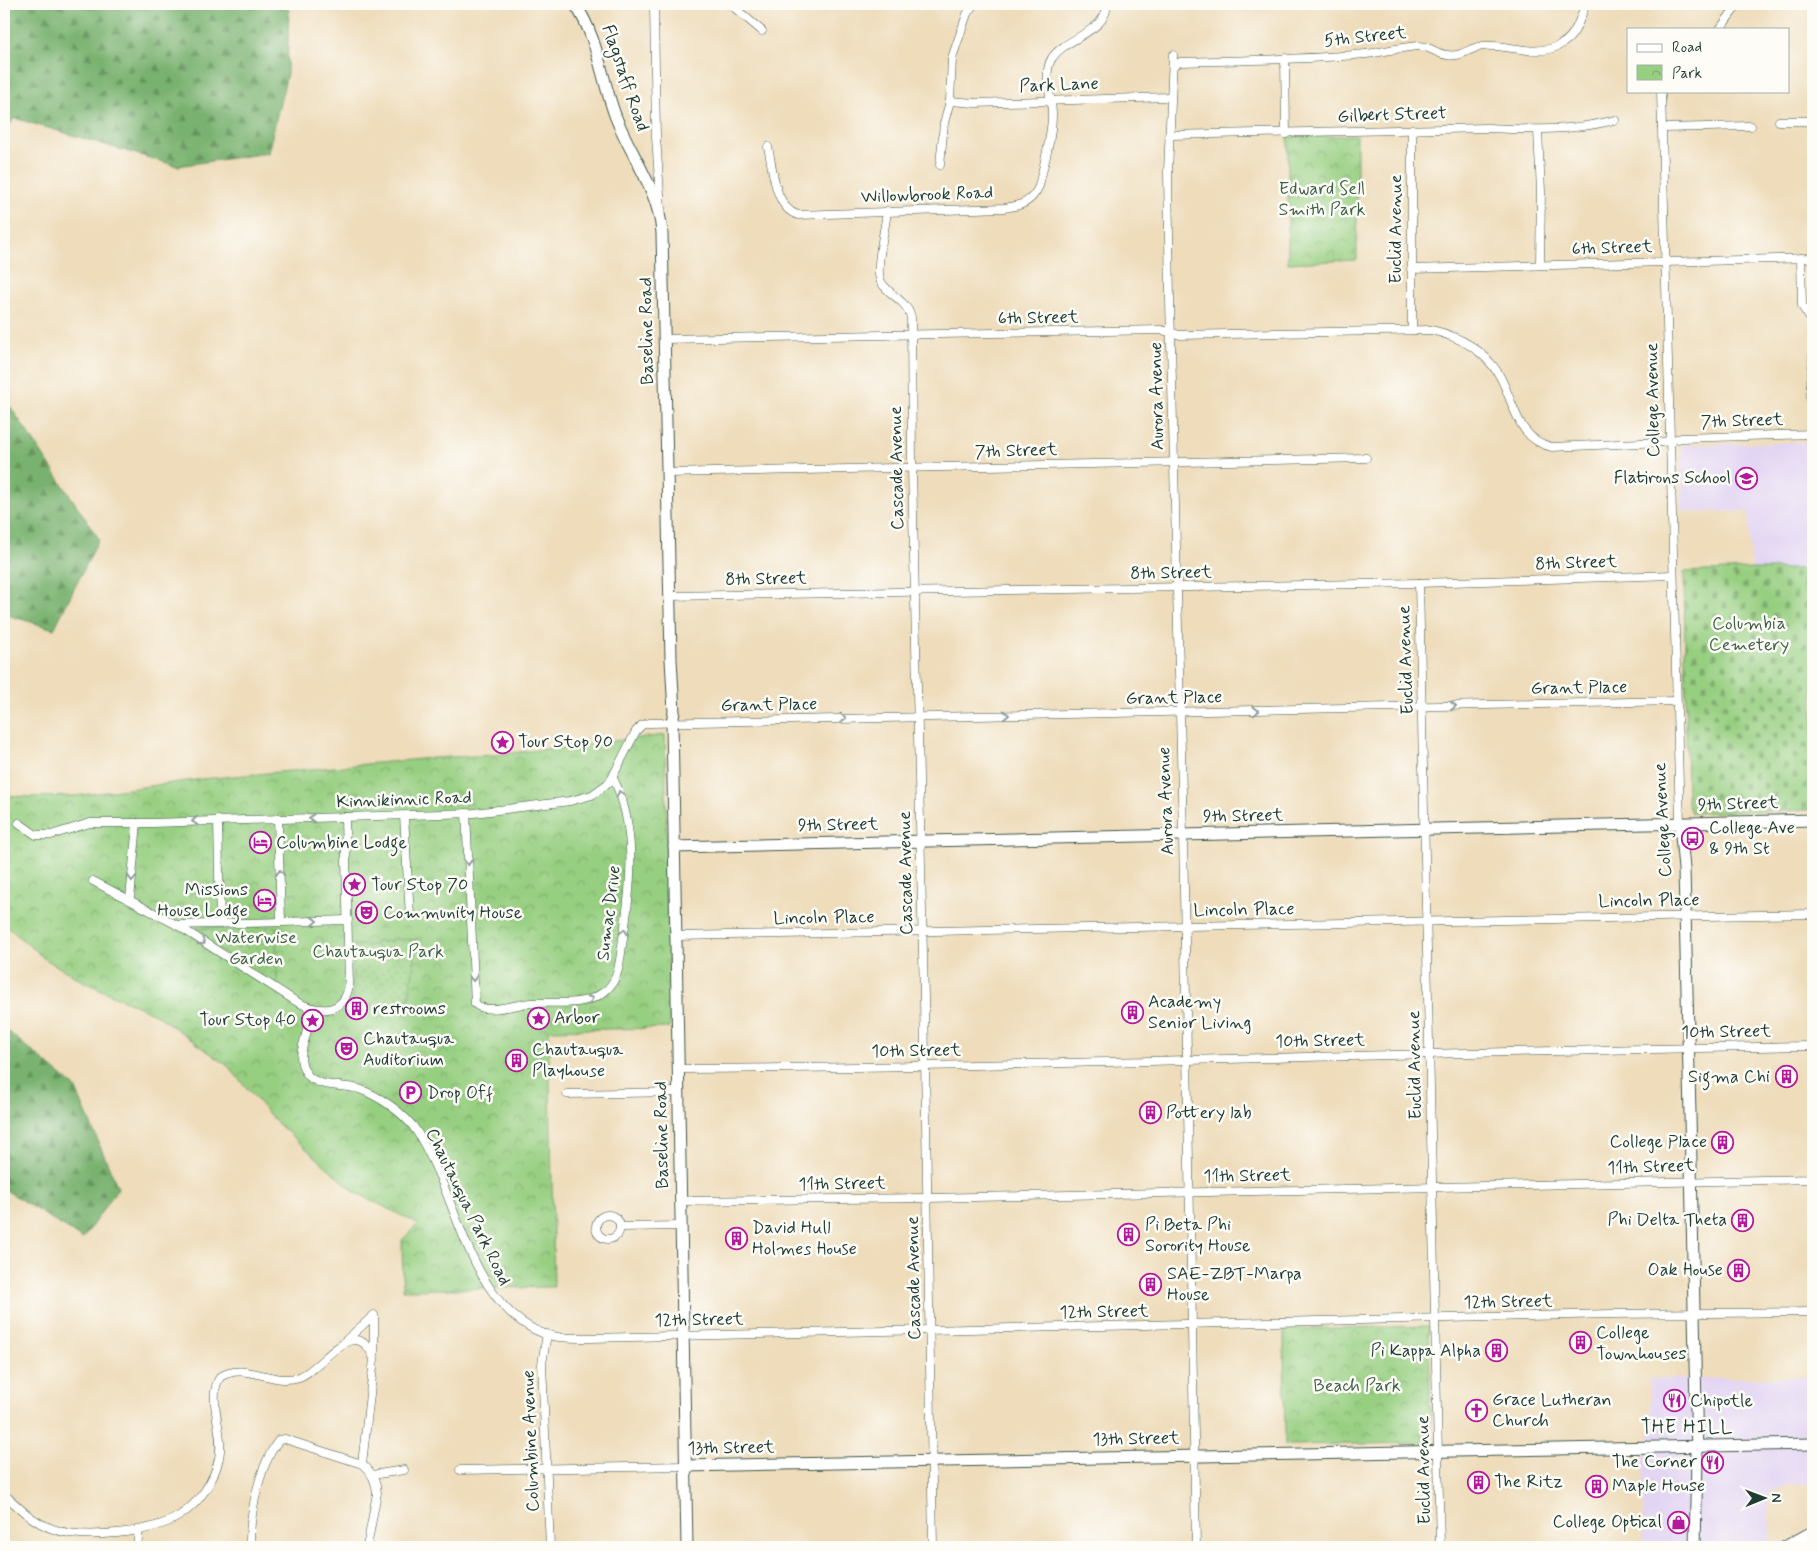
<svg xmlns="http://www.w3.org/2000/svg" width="1817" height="1551" font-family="Mynerve,sans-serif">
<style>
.built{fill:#e2d4f3}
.forest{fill:url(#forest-firs);stroke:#4c7852}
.cemetery{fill:url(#cemetery-stones);stroke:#5b865a}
.park{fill:url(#park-crowns);stroke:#5b865a}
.garden{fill:url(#garden-dots);stroke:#5b865a}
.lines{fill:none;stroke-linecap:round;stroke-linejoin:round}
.street-casing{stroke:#3e5548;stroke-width:9}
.secondary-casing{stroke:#3e5548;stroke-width:13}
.primary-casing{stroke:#3e5548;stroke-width:14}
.street{stroke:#fff;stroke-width:8}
.secondary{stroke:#fff;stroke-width:11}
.primary{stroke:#fff;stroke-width:12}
.oneway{stroke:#8f9e9a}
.labels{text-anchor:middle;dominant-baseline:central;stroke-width:5;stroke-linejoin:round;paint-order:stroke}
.street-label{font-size:18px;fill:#1f3d34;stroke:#fdfcf7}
.park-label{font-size:18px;fill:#3d6247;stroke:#fdfcf7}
.poi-label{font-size:18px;fill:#1f3d34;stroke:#fdfcf7;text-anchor:start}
.neighbourhood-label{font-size:19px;letter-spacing:1px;fill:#1f3d34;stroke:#fdfcf7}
</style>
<defs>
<pattern id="forest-firs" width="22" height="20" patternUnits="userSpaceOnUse" patternTransform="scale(1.25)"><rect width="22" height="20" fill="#79b26f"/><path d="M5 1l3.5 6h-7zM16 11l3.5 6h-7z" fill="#63925c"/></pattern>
<pattern id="cemetery-stones" width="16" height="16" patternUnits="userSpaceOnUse" patternTransform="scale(1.25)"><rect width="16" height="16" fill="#97cf81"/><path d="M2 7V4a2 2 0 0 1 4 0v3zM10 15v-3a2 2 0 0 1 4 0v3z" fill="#7ba96a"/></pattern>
<pattern id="park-crowns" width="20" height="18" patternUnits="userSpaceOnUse" patternTransform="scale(1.25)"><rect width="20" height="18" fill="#97cf81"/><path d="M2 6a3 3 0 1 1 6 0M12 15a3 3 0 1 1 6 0" fill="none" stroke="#7ba96a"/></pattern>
<pattern id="garden-dots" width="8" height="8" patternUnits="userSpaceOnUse" patternTransform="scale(1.25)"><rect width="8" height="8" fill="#97cf81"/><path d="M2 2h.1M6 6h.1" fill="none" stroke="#7ba96a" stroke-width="1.8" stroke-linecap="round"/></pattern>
</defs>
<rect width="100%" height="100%" fill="#fdfcf7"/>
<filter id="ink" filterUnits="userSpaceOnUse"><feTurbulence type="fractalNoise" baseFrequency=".02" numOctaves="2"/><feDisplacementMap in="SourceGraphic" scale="10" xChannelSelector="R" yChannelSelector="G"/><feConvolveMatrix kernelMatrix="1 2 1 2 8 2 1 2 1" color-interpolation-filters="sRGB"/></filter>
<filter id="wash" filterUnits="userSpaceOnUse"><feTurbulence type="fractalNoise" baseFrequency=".0096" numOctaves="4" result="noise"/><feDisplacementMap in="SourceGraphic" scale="20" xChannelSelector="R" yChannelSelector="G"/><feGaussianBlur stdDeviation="1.12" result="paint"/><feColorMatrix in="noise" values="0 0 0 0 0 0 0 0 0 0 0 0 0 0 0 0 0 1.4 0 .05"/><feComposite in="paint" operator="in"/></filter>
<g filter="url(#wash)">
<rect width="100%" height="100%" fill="#eedcba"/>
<g class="built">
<polygon points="1813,442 1813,569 1752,569 1748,511 1682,512 1682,445"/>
<polygon points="1813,1377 1813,1484 1790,1484 1769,1492 1770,1547 1643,1547 1643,1462 1651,1432 1650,1379"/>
</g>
<g class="forest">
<polygon points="4,4 282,4 289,10 287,74 268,153 177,166 14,118 4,134"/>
<polygon points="4,397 99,539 54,629 4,614"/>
<polygon points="4,1028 75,1087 118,1188 83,1239 4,1189"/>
</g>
<polygon class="cemetery" points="1752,569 1813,569 1813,810 1691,813 1687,803 1684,572"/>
<g class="park">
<polygon points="1357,135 1357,260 1288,263 1288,137"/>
<polygon points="665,735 670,1028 549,1030 554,1287 403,1290 402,1240 418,1224 355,1192 275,1121 228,1066 157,1015 86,983 45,959 4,924 4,795 31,797 75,796 202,779 432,758 494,755"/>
<polygon points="1429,1326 1431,1443 1285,1445 1284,1329"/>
</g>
<g class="garden">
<polygon points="276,926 277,986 195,934 195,929"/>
<path d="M395 939 417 940 407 1014C392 1008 377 1011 365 1002L353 1004V945H375L376 941 390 942Z"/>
</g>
</g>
<g filter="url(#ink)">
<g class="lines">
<defs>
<g id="street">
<polyline points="654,4 656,137 661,209"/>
<polyline points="730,4 762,31"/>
<polyline points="1720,29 1738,4"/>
<polyline points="1173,55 1168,172 1170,300 1183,835 1196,1547"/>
<polyline points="1285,58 1286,134"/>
<path d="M1173 66 1180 62C1242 60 1305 60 1366 54 1383 52 1401 47 1419 46 1429 46 1437 54 1447 55 1462 58 1470 47 1483 46 1508 44 1534 57 1558 46 1577 37 1578 21 1586 4"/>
<polyline points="1661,91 1680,824"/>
<polyline points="950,101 975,103 1169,97"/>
<polyline points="1779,121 1813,121"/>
<polyline points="1662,128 1751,126"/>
<polyline points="1538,131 1541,191 1540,265"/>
<path d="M1169 135 1487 128C1530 130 1573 131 1615 120"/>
<path d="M768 147C773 168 774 208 798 215L1004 208C1021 206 1032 202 1039 186 1044 163 1052 138 1052 114 1052 97 1042 74 1052 58 1066 37 1107 32 1107 4"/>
<polyline points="940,165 944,123 950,101 952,58 967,14 974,4"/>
<path d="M887 211C886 226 874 269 881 282 890 296 907 301 911 317L912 468 924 998 933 1547"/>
<polyline points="1801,258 1802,306 1813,323"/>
<polyline points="1411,269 1813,258"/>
<polyline points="1412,330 1412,129"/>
<path d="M665 339 1162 330 1180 335 1431 330C1458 336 1482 348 1498 373 1515 401 1515 439 1552 447L1663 442 1682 438 1813 434"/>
<polyline points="1813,356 1810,397 1813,408"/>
<polyline points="1812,434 1813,418"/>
<polyline points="667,473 1366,458"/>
<polyline points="1419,583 1440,1547"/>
<polyline points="670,596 1419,583 1673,575"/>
<path d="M466 813 475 1004C488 1015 515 1004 531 1003 556 1001 582 1008 604 992 620 981 620 957 623 939 631 888 638 827 613 778"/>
<polyline points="404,816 410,916"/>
<polyline points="278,818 281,922"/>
<polyline points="218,820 220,924"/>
<polyline points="19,823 36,835 51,835 90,823 152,823 474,813 570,801 592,795 610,782 636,731 642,725 649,723 1676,701"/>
<path d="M93 881 177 925 297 1002C318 1012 344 1016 349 985L345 817"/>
<polyline points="130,899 137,823"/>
<polyline points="177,925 348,920"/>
<polyline points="676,936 1813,914"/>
<path d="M309 1007C308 1015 308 1023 307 1030 304 1046 296 1057 306 1073 317 1089 344 1084 359 1089 379 1096 399 1110 412 1125 424 1140 431 1158 439 1175 463 1230 483 1315 548 1335 562 1339 576 1338 590 1338L1612 1314 1813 1312"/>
<path d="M679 1069C1057 1067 1435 1051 1813 1046"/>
<polyline points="567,1094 679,1092"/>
<polyline points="681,1201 927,1198 1813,1179"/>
<circle cx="608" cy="1227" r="12"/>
<polyline points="620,1227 681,1226"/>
<polyline points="547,1334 542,1364 550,1547"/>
<polyline points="345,1341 374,1315 374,1355"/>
<polyline points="460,1470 685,1466"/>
<polyline points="372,1475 404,1470"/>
<path d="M4 1494C19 1508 33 1522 53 1529 83 1540 152 1533 179 1516 199 1503 214 1482 219 1458 225 1433 206 1398 220 1377 245 1361 272 1386 299 1377 322 1370 355 1310 374 1359L362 1464"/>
<polyline points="137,1547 139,1529"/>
<path d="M250 1547C249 1516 259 1465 279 1440L285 1439 362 1464C371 1471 376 1480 377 1493L367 1547"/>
</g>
<g id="secondary">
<path d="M575 4C598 38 601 77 615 115 630 155 659 189 662 233L671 659 674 712 672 722 687 1547"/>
<polyline points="1680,824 1684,869 1690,1114 1697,1458 1695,1547"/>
<polyline points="674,847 1813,820"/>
<polyline points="685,1466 1813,1444"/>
</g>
<polyline id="primary" points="1786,1547 1813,1532"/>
</defs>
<use href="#street" class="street-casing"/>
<use href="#secondary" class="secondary-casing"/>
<use href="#primary" class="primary-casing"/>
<use href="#street" class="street"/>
<use href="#secondary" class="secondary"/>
<use href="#primary" class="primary"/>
</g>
<defs><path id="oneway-chevron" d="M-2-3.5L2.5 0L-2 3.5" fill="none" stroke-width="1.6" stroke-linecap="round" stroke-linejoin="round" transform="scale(1.25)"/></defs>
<g class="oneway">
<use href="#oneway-chevron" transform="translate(1453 706) rotate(-2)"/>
<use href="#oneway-chevron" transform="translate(1256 711) rotate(-1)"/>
<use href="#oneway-chevron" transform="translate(1006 715) rotate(-1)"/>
<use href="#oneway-chevron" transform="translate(843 718) rotate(-1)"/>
<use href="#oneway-chevron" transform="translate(620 794) rotate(-108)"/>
<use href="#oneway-chevron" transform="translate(312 818) rotate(179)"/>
<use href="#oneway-chevron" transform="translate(195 821) rotate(177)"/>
<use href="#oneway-chevron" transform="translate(468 862) rotate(88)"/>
<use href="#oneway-chevron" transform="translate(280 873) rotate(-91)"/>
<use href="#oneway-chevron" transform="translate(132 878) rotate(93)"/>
<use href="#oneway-chevron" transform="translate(314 921) rotate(-1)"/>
<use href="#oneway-chevron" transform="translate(624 932) rotate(-81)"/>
<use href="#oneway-chevron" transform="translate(202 942) rotate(33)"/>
<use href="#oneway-chevron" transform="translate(473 978) rotate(88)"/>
<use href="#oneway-chevron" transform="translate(590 999) rotate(-20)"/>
</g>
</g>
<defs>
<symbol id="school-ring" viewBox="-11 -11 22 22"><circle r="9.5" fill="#fdfcf7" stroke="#b5179e" stroke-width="1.5"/><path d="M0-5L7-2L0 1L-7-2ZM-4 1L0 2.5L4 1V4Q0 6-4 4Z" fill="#b5179e"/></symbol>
<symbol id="sight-ring" viewBox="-11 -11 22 22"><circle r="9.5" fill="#fdfcf7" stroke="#b5179e" stroke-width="1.5"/><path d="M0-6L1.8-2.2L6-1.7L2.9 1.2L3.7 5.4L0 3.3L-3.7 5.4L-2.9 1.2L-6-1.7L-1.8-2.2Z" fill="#b5179e"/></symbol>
<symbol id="bus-ring" viewBox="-11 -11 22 22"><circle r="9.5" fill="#fdfcf7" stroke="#b5179e" stroke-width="1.5"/><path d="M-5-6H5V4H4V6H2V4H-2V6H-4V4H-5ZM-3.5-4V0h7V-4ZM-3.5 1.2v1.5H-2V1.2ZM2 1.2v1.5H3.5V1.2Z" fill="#b5179e"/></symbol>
<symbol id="hotel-ring" viewBox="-11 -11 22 22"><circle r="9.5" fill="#fdfcf7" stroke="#b5179e" stroke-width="1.5"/><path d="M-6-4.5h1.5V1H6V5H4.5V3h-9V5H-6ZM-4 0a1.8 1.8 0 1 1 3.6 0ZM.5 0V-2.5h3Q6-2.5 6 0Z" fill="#b5179e"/></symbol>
<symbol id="theatre-ring" viewBox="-11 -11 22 22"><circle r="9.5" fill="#fdfcf7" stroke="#b5179e" stroke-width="1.5"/><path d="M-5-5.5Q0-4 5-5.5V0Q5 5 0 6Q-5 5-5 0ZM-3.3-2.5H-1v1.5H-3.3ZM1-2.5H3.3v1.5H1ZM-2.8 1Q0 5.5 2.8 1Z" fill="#b5179e"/></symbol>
<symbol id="building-ring" viewBox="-11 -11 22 22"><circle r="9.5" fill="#fdfcf7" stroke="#b5179e" stroke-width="1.5"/><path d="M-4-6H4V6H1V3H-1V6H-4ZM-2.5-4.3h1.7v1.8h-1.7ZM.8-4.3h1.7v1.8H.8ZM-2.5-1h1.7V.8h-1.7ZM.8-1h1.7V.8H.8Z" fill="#b5179e"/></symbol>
<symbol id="parking-ring" viewBox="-11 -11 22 22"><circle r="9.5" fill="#fdfcf7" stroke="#b5179e" stroke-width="1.5"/><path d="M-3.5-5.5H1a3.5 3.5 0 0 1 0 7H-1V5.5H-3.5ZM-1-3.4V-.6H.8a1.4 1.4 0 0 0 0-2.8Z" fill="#b5179e"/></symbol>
<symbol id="restaurant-ring" viewBox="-11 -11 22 22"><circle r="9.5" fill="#fdfcf7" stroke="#b5179e" stroke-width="1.5"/><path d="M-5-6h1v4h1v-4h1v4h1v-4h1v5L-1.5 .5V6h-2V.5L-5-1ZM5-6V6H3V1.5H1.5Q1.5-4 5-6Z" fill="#b5179e"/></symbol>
<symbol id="church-ring" viewBox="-11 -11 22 22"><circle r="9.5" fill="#fdfcf7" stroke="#b5179e" stroke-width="1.5"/><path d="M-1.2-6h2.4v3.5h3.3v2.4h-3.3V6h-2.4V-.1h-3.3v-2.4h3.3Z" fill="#b5179e"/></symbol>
<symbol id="shop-ring" viewBox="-11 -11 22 22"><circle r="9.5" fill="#fdfcf7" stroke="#b5179e" stroke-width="1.5"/><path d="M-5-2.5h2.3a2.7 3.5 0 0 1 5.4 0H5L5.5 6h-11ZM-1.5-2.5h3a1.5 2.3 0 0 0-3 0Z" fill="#b5179e"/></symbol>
</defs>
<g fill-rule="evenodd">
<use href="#school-ring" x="1734" y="466" width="25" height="25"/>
<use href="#sight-ring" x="490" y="730" width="25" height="25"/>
<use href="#bus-ring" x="1680" y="826" width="25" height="25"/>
<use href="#hotel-ring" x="248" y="830" width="25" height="25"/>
<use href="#sight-ring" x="342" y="872" width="25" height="25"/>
<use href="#hotel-ring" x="252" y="888" width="25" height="25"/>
<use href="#theatre-ring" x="354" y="900" width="25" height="25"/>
<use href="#building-ring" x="344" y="996" width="25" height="25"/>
<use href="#building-ring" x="1120" y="1000" width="25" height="25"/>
<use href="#sight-ring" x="526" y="1006" width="25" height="25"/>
<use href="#sight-ring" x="300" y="1008" width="25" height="25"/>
<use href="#theatre-ring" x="334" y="1036" width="25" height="25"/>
<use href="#building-ring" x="504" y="1048" width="25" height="25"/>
<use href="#building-ring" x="1774" y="1064" width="25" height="25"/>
<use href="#parking-ring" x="398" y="1080" width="25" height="25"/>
<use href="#building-ring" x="1138" y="1100" width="25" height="25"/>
<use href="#building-ring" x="1710" y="1130" width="25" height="25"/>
<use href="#building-ring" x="1730" y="1208" width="25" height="25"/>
<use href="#building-ring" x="1116" y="1222" width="25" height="25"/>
<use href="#building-ring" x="724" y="1226" width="25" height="25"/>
<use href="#building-ring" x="1726" y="1258" width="25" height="25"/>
<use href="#building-ring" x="1138" y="1272" width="25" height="25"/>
<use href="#building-ring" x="1568" y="1330" width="25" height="25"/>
<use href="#building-ring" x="1484" y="1338" width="25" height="25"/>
<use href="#restaurant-ring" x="1662" y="1388" width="25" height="25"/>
<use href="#church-ring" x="1464" y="1398" width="25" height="25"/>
<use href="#restaurant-ring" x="1700" y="1450" width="25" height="25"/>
<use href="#building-ring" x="1466" y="1470" width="25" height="25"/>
<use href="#building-ring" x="1584" y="1474" width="25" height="25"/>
<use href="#shop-ring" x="1666" y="1510" width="25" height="25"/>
</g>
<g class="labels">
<g class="street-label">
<text transform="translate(1365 37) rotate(-6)">5th Street</text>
<text transform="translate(625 78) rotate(71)">Flagstaff Road</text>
<text transform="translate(1059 85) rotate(-2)">Park Lane</text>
<text transform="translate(1392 115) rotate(-2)">Gilbert Street</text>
<text transform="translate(927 195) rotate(-2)">Willowbrook Road</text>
<text transform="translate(1396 229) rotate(-90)">Euclid Avenue</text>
<text transform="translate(1612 248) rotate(-2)">6th Street</text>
<text transform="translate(1038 318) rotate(-1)">6th Street</text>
<text transform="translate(647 331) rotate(-91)">Baseline Road</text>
<text transform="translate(1157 396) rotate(-91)">Aurora Avenue</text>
<text transform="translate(1653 400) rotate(-91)">College Avenue</text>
<text transform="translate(1742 421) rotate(-2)">7th Street</text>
<text transform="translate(1016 451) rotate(-2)">7th Street</text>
<text transform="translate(897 468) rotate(-91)">Cascade Avenue</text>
<text transform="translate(1576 563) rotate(-2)">8th Street</text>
<text transform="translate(1171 573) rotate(-1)">8th Street</text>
<text transform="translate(766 579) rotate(-1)">8th Street</text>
<text transform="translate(1406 660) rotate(-92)">Euclid Avenue</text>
<text transform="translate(1579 688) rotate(-1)">Grant Place</text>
<text transform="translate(1174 698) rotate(-1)">Grant Place</text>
<text transform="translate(769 705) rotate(-1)">Grant Place</text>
<text transform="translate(404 800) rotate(-2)">Kinnikinnic Road</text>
<text transform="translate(1166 801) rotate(-92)">Aurora Avenue</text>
<text transform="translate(1738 804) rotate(-2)">9th Street</text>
<text transform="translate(1243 816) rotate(-1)">9th Street</text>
<text transform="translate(1663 820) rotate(-93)">College Avenue</text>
<text transform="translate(838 825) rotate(-1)">9th Street</text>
<text transform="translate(906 873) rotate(-91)">Cascade Avenue</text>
<text transform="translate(1649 901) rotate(-1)">Lincoln Place</text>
<text transform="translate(1244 910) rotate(-1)">Lincoln Place</text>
<text transform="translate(609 913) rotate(-83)">Sumac Drive</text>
<text transform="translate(824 918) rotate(-1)">Lincoln Place</text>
<text transform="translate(1726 1032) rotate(-1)">10th Street</text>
<text transform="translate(1320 1041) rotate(-1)">10th Street</text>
<text transform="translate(916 1051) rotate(-1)">10th Street</text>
<text transform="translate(1415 1065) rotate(-91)">Euclid Avenue</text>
<text transform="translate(662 1135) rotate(-91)">Baseline Road</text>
<text transform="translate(1651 1167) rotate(-2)">11th Street</text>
<text transform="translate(1247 1176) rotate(-1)">11th Street</text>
<text transform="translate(842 1184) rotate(-1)">11th Street</text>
<text transform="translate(468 1207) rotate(64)">Chautauqua Park Road</text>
<text transform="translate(914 1278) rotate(-91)">Cascade Avenue</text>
<text transform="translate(1508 1302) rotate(-1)">12th Street</text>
<text transform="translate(1104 1312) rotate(-1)">12th Street</text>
<text transform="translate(699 1320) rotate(-1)">12th Street</text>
<text transform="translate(1136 1439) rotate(-1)">13th Street</text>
<text transform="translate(531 1441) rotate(-92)">Columbine Avenue</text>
<text transform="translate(731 1448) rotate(-1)">13th Street</text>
<text transform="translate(1424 1470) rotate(-91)">Euclid Avenue</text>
</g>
<g class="park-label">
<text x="1322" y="189">Edward Sell<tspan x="1322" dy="21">Smith Park</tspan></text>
<text x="1749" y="624">Columbia<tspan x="1749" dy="21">Cemetery</tspan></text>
<text x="256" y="938">Waterwise<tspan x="256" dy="21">Garden</tspan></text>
<text x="378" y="952">Chautauqua Park</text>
<text x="1357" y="1386">Beach Park</text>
</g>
<g class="poi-label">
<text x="1731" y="478" text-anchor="end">Flatirons School</text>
<text x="518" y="742">Tour Stop 90</text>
<text x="1709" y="828">College Ave<tspan x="1709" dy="21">&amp; 9th St</tspan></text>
<text x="276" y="843">Columbine Lodge</text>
<text x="371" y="885">Tour Stop 70</text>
<text x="248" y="890" text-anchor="end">Missions<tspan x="248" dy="21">House Lodge</tspan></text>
<text x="383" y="913">Community House</text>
<text x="1148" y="1002">Academy<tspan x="1148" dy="21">Senior Living</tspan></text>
<text x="373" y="1009">restrooms</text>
<text x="554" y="1018">Arbor</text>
<text x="296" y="1020" text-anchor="end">Tour Stop 40</text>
<text x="363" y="1039">Chautauqua<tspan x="363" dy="21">Auditorium</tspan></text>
<text x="532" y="1050">Chautauqua<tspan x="532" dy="21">Playhouse</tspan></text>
<text x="1770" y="1077" text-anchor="end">Sigma Chi</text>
<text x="427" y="1093">Drop Off</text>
<text x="1166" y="1113">Pottery lab</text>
<text x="1707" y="1142" text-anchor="end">College Place</text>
<text x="1727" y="1220" text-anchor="end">Phi Delta Theta</text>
<text x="1145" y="1225">Pi Beta Phi<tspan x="1145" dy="21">Sorority House</tspan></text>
<text x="752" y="1228">David Hull<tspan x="752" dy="21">Holmes House</tspan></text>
<text x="1723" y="1270" text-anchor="end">Oak House</text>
<text x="1167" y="1274">SAE-ZBT-Marpa<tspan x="1167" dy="21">House</tspan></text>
<text x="1596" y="1333">College<tspan x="1596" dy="21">Townhouses</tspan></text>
<text x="1481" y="1351" text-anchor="end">Pi Kappa Alpha</text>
<text x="1492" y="1400">Grace Lutheran<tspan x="1492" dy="21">Church</tspan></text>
<text x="1690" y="1401">Chipotle</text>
<text x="1697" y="1462" text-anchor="end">The Corner</text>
<text x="1494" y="1482">The Ritz</text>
<text x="1612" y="1486">Maple House</text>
<text x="1662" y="1522" text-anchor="end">College Optical</text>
</g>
<g class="neighbourhood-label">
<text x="1687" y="1427">THE HILL</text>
</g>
</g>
<rect width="1817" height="1551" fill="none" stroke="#fdfcf7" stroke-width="20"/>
<rect x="1627" y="28" width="162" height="65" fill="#fdfcf7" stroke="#a4b0a9"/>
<rect x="1637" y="44" width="25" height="8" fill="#ffffff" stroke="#a4b0a9"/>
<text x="1672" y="52" font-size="15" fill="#1f3d34">Road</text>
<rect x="1637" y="65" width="25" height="15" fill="url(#park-crowns)" stroke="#a4b0a9"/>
<text x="1672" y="78" font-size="15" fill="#1f3d34">Park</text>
<g transform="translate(1764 1498) rotate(89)" stroke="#fdfcf7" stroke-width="4" paint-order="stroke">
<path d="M0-4L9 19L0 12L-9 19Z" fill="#1f3d34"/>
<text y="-8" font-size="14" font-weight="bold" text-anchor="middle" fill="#1f3d34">N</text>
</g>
</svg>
